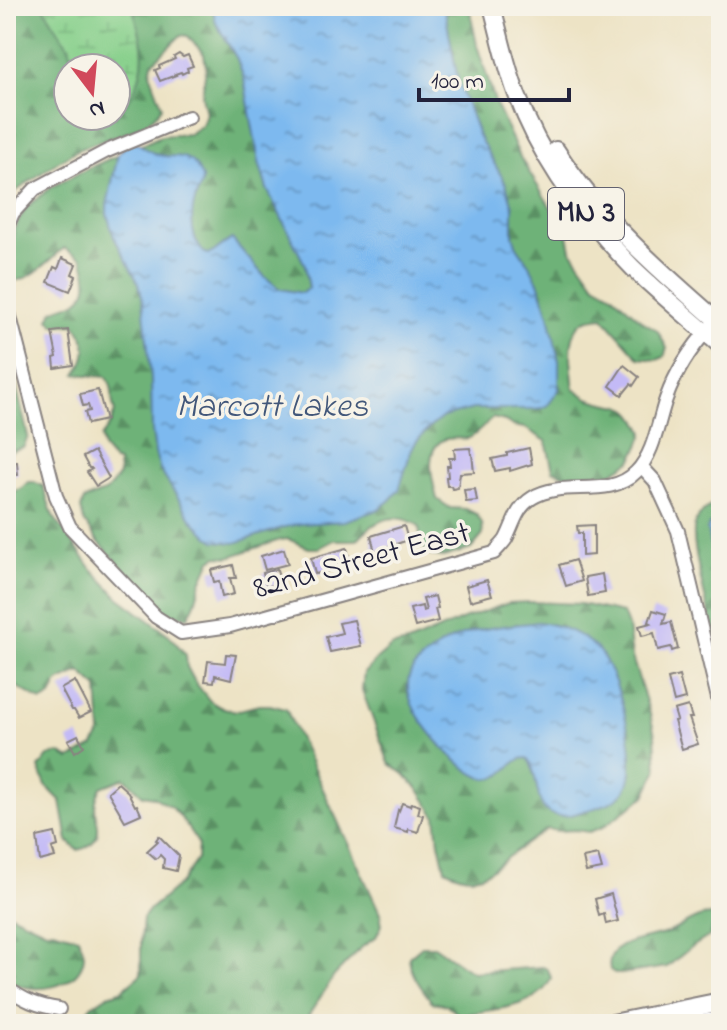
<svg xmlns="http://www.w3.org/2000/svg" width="727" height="1030" font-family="'Indie Flower',sans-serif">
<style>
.forest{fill:url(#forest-firs);stroke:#486a5a;stroke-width:2;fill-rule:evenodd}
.wetland{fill:url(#wetland-marsh);stroke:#557964;stroke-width:2}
.water{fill:url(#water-ripples);stroke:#506e95;stroke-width:2}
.building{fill:#c3baf6}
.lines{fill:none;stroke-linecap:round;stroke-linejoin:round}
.minor-casing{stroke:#888280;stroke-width:16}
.major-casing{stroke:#888280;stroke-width:20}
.highway-casing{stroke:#888280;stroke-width:22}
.minor{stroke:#fff;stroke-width:12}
.major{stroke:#fff;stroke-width:16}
.highway{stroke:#fff;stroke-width:18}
.labels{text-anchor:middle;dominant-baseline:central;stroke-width:7;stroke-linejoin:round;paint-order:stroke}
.shield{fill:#f7f3e8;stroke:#62616f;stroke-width:2}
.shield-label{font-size:30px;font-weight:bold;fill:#22223b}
.street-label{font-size:32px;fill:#22223b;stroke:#f7f3e8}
.water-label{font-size:34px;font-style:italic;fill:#42577a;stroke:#f7f3e8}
</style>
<defs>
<pattern id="forest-firs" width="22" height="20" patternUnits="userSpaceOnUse" patternTransform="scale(2)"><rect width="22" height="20" fill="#6eb278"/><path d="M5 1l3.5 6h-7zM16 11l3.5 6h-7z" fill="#5a9064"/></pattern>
<pattern id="wetland-marsh" width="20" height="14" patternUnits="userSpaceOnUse" patternTransform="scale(2)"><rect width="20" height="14" fill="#88d08c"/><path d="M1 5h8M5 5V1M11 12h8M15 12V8" fill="none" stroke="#75b27a"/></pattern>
<pattern id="water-ripples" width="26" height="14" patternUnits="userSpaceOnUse" patternTransform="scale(2)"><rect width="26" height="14" fill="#7db9ef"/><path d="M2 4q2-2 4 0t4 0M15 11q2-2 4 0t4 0" fill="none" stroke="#6696c3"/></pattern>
</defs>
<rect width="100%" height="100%" fill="#f7f3e8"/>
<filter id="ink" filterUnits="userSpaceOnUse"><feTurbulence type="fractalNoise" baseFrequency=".0125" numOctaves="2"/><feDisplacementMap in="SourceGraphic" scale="16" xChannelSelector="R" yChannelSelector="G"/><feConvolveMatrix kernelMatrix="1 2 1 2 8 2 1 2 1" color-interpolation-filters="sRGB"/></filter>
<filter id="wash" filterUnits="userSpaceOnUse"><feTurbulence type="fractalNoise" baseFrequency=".006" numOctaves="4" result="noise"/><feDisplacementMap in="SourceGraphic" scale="32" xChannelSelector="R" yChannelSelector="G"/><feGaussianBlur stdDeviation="1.8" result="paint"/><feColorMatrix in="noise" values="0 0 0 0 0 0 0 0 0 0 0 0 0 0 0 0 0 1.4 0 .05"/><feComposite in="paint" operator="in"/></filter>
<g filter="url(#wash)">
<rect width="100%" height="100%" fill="#ede3c5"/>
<g class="forest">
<path d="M6 6H469L477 45 495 102 521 159 568 235 571 250 595 284 611 293 642 321 657 330 667 348 664 357 657 360 639 358 603 317C598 318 589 318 584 321 565 332 572 371 574 389 580 392 585 397 591 399 620 410 629 397 644 433L639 446 631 461 611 473 575 479 553 470 546 441 525 428 513 426 505 421 493 418C485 424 478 434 469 438 461 440 451 436 443 440 423 451 433 482 437 499L450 508 466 509 476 514 482 523 483 535 471 549 443 557 430 555 421 545 419 526C396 511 375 519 357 540H334L319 548H309L288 539 280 540 229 557 218 556 211 560 201 582 195 603 188 617 165 613 97 540 84 521 81 508 84 500 107 491 119 475 118 462 114 461 103 448 101 437 110 425 115 412C109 397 116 393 107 377L76 374C90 355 88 342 75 324L54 325 49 319 53 311C59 307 72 305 77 301 93 290 87 273 82 258L64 248C50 260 32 280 13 281L10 273 14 229 26 208 51 187 91 167 161 136 189 134 202 125 206 113 202 96 206 67 204 54 188 36 181 35 152 63 150 73 162 106C145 136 102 136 74 152 52 164 31 181 11 195L6 203ZM68 68H116V116H68Z"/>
<polygon points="6,344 28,436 24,447 11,451 6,462"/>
<path d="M28 482H34L43 486 53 516 92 569 118 597 169 635 186 655 187 667 195 682 210 701 220 707 236 711 259 705H270L286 709 380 913 382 925 376 937 362 947 334 976 303 1024H81L90 1007 108 995 121 991 141 974V942L143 918 150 909 181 883 197 859 198 843 179 815 171 807 154 797 143 795 125 778 101 787C98 794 95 800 95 807 94 815 98 820 98 827 99 840 88 849 77 850L68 841 61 801 46 786 39 768 48 756 59 753 70 759 94 746 101 732 98 688 80 672 58 682 51 696 42 701 12 684 11 667 6 662V490L12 492 21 489Z"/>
<path d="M721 498V658C715 633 688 544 695 524 698 513 713 504 721 498Z"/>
<path d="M532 602 581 604 623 613 628 626 632 657 650 714 655 735 657 771 645 796 603 827 589 832 575 830 558 831 547 829C534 838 522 846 509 856 485 875 475 885 445 869L439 842 436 816 419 790 404 774 389 763 362 690 364 673 377 659 391 647 408 643 466 618 509 603Z"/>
<path d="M6 912 46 931 53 930 78 937C80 943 84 949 84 955 83 989 26 998 6 977Z"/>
<path d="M721 914 719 930 689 949 667 967 621 974H616L610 970C604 939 648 940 667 933 679 928 690 919 702 916 708 915 715 915 721 914Z"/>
<path d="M422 946H434L472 972 543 967 548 970 551 978C540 1009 487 1010 459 1015L447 1005 432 1002C422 988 410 974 409 957Z"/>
</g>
<path class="wetland" d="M43 6H132C140 32 148 54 138 81 133 94 129 103 116 111V68H76L69 47Z"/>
<g class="water">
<path d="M212 6H444L458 80 478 135 506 184 513 207V235L517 247 530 266 538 282 549 315 559 361V390L548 405 542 408 533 409H473L443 417 429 428 416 442 411 451 399 490 389 501 377 510 344 521 300 524 285 527 235 543 215 541 209 537 193 521 160 470 155 453 152 431 151 378 143 301 139 284 114 237 107 214V205L118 154 122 149 134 141C141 145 148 151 156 154 171 160 182 150 196 166 197 167 201 176 202 177 203 183 199 189 197 195 190 211 190 235 201 249 204 253 206 255 212 253 215 251 226 242 232 239L264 276 280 289 302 293 309 288 305 265 267 189 259 162 244 79 237 59 216 23Z"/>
<polygon points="721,519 721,591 707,530 710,524"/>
<path d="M538 622C561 625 581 633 598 650 618 671 642 763 626 789 617 803 599 807 584 811 573 815 559 819 549 813 534 804 539 772 527 758 510 758 505 781 486 779 471 776 447 753 438 742 424 725 403 701 409 677 412 667 421 660 429 654 460 627 499 627 538 622Z"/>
</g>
<g id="blocks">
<g class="building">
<polygon points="179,54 183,57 188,55 193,66 187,68 188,71 182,74 181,72 175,74 176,75 160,81 155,70 160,68 159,66 175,59 174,57"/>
<polygon points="62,258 76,264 72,274 76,276 70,291 48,282 54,267 58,269"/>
<polygon points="68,330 73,365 55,368 54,358 57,357 52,332"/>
<polygon points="624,365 639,377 633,386 631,384 622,395 610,386"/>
<polygon points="98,390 106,420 88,424 85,412 90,411 88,405 83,406 80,394"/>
<polygon points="470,448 471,454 472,454 474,472 460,473 458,488 452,489 451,486 447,486 446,477 448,477 447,466 450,466 449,458 455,458 454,449"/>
<polygon points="529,448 532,464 510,471 510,468 495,471 492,459 507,456 507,453"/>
<polygon points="94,451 109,478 96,486 87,472 92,469 91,468 89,468 83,457"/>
<polygon points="7,462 17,462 18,475 7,475"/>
<polygon points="475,489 477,501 466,502 464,490"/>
<polygon points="594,525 594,555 582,556 582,533 578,533 577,526"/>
<polygon points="404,526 408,540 373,552 372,549 374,548 371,536"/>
<polygon points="347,548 350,561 327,568 328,571 315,574 311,558"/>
<polygon points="284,549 288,564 265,570 261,556"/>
<polygon points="575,560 582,581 566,586 559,565"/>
<polygon points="233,565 236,578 230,578 234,594 222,597 219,581 214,582 211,570"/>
<polygon points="277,569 280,583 267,587 263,573"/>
<polygon points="602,574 605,593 588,596 585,577"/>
<polygon points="487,580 492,595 470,601 466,586"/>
<polygon points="435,596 438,608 435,609 438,621 415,627 410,609 422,606 423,611 426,610 423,599"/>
<polygon points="653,610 666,614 663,624 671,622 678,649 672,651 671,647 658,650 654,633 642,636 639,626 651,623 649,622"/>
<polygon points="354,620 361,646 330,652 326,637 342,633 339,623"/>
<polygon points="226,654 236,655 231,679 215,675 214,682 205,681 208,661 225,663"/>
<polygon points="679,676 685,699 674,702 668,679"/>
<polygon points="75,681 91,712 79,718 74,710 72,710 61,689"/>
<polygon points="688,706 692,718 689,718 698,744 682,749 674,721 677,720 674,710"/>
<polygon points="78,735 84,746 75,752 68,740"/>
<polygon points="118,783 128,792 135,806 137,805 141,814 125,821 108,792"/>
<polygon points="402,803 410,806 411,803 420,806 418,814 423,815 418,832 408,829 408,832 394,828 398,810 399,811"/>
<polygon points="55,833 58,846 52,848 55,857 40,861 37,837"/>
<polygon points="159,836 179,856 176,871 163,868 164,859 160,855 156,859 147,851 158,841 156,840"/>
<polygon points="598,855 602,869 586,872 583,858"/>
<polygon points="611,894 618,921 606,924 604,914 599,916 595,899"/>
</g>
</g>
</g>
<g filter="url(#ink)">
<use href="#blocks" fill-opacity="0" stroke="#888280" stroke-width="2"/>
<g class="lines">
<defs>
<g id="minor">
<polyline points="6,229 13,213 35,189 107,151 189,117"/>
<path d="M6 301 56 496 70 527 156 617 181 633 230 626 494 553C498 548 503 544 506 539 514 524 516 508 532 498 563 478 609 500 636 472 654 454 658 422 666 399 676 371 691 348 711 326"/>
<polyline points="642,467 655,481 678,531 721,711"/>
<path d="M6 987C23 1000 38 1006 59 1009"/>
</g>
<g id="major">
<path d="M492 6C500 36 506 66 517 95 541 160 585 219 633 268 661 295 692 320 721 346"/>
<path d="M556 150C600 219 660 271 721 324"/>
</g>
<g id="highway">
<polyline points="613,1024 721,1002"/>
<polyline points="697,1024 721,1022"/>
</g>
</defs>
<use href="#minor" class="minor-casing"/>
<use href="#major" class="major-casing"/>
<use href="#highway" class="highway-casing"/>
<use href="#minor" class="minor"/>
<use href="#major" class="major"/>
<use href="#highway" class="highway"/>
</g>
</g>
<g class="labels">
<rect class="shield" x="548" y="188" width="76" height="52" rx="6"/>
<g class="shield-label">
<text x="586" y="214">MN 3</text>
</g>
<g class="street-label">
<text transform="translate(362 562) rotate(-15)">82nd Street East</text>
</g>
<g class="water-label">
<text x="272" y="408">Marcott Lakes</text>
</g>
</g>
<rect width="727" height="1030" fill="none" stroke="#f7f3e8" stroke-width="32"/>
<g transform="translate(92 92) rotate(164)"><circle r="38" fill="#f7f3e8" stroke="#a29fa3" stroke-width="2"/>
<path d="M0-6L14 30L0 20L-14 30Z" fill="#d1495b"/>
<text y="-12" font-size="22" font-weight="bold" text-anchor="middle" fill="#22223b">N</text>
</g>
<path d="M419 88v12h150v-12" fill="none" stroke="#22223b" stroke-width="4"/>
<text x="431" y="88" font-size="24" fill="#22223b" stroke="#f7f3e8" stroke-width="6" paint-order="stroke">100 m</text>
</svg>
